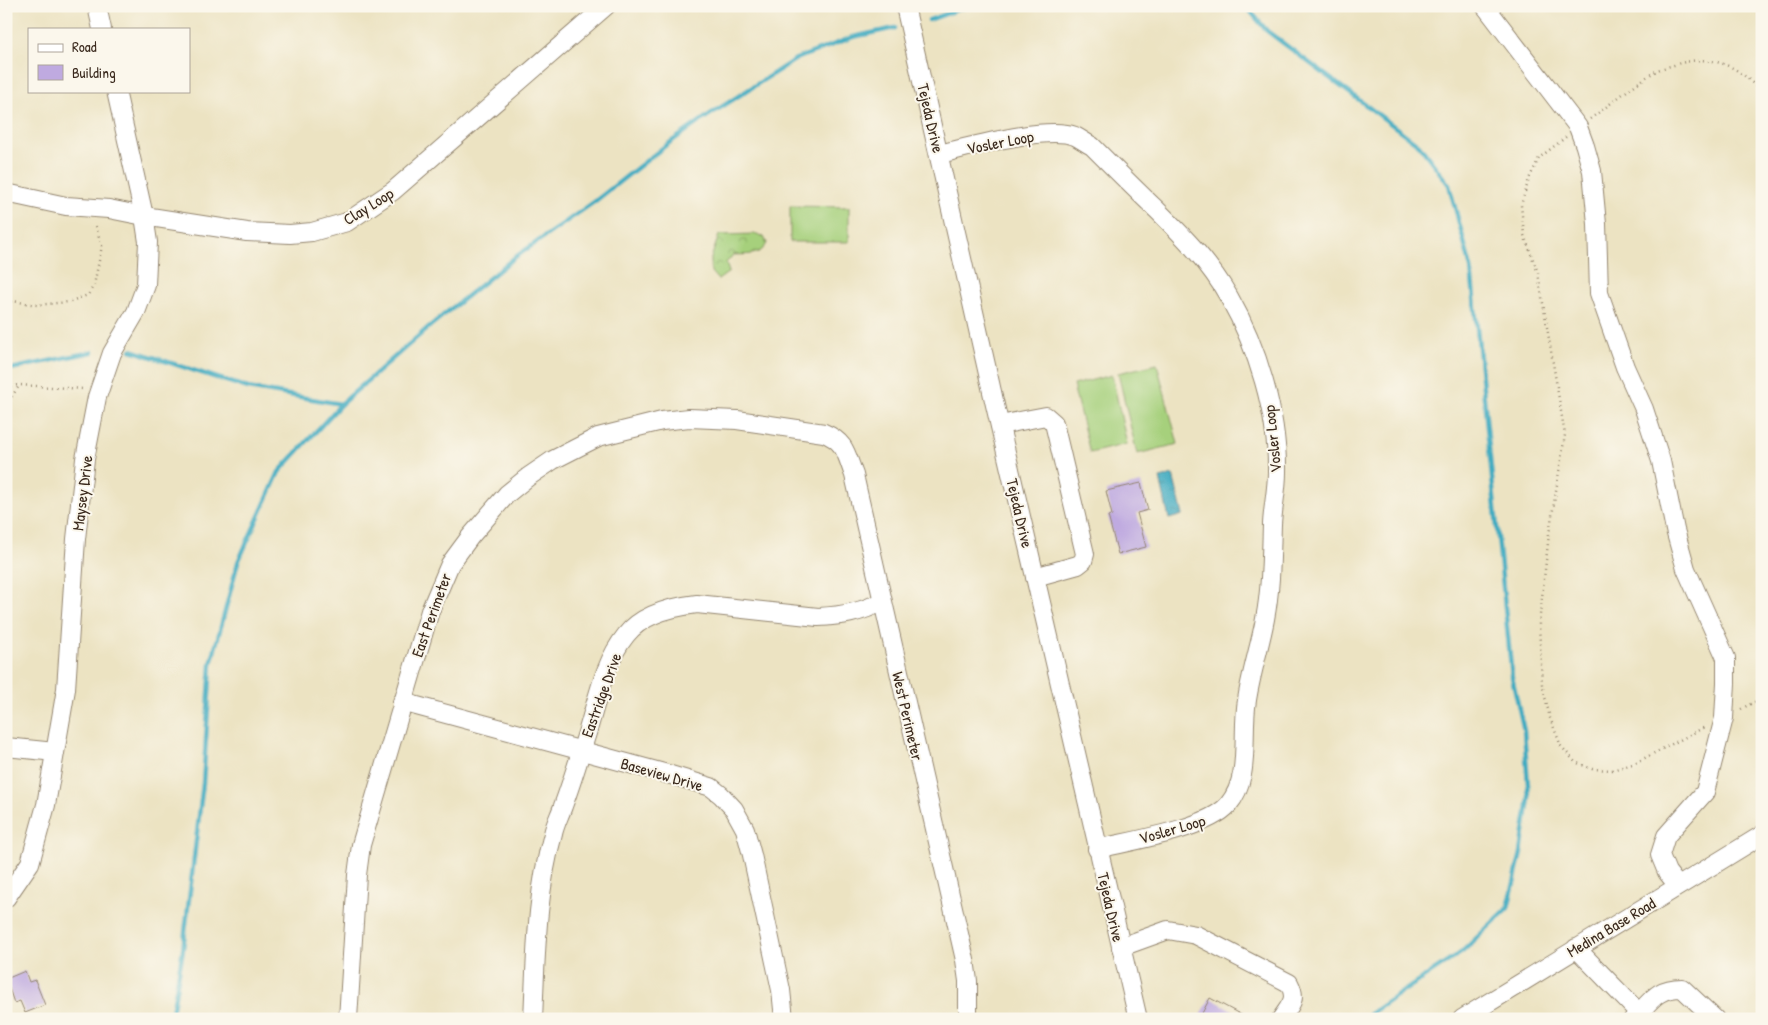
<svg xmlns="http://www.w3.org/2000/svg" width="1768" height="1025" font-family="'Patrick Hand',sans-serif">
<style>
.park{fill:url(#park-crowns);stroke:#707d4c}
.pitch{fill:#a6d07b;stroke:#707d4c}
.water{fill:url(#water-ripples);stroke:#3e6b70}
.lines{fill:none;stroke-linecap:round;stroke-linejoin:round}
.stream{stroke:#42acc1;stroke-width:4.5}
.building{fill:#bfaae0}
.minor-casing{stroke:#948670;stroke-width:20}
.path{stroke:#948670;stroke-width:2.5;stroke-dasharray:1 4;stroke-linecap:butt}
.minor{stroke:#fff;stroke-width:18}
.labels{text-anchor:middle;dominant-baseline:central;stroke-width:4;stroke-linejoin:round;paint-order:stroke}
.street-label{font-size:16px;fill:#3b2a1e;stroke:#fbf7ec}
</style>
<defs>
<pattern id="park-crowns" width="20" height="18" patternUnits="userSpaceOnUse" patternTransform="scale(1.25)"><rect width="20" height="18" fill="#a6d07b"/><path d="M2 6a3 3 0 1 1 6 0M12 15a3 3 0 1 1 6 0" fill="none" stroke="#88a964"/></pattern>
<pattern id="water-ripples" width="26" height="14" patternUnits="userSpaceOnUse" patternTransform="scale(1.25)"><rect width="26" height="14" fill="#42acc1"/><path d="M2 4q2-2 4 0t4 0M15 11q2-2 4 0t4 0" fill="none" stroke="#388c9c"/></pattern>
</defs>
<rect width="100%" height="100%" fill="#fbf7ec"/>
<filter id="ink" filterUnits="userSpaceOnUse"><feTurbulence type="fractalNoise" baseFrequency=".02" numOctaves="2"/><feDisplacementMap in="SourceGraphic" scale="10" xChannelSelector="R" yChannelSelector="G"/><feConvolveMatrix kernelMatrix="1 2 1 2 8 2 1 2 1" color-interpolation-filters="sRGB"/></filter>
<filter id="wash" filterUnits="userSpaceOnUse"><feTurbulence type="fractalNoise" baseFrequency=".0096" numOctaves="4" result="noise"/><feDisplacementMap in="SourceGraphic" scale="20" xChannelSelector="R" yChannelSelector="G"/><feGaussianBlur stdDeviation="1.12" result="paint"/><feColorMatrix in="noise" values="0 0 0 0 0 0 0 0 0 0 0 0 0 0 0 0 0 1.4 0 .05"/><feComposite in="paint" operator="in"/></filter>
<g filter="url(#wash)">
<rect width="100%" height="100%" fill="#ece3c2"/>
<path class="park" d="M758 234 764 237 767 243C761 257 746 254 733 255L726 263 729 272 718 280 711 272V258L719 235Z"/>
<g class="pitch">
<polygon points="790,206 849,207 849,242 790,242"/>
<polygon points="1157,364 1178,444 1137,454 1118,373"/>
<polygon points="1112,375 1127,444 1090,453 1073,385"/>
</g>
<polygon class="water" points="1173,475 1183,515 1169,519 1160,478"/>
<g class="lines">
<g class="stream">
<polyline points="1246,6 1267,31 1419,145 1449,185 1471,268 1512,677 1524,731 1529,798 1521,853 1508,908 1462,952 1362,1019"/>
<polyline points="929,20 968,6"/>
<polyline points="131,350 248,388 341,404"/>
<polyline points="6,370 92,352"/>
<polyline points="171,1019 183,949 203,783 211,664 238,562 279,472 341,404 430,326 514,258 594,202 665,146 709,115 796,59 853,37 895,28"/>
</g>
</g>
<g id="blocks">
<g class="building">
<polygon points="1141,483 1148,510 1137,513 1146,547 1118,554 1108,516 1112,515 1106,491"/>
<polygon points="25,971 29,982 35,980 45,1005 25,1013 20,1001 14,1003 6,979"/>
<polygon points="1210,998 1249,1019 1199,1019"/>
</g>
</g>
</g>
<g filter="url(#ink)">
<use href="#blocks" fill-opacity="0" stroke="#948670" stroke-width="1"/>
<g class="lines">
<defs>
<g id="minor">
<polyline points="97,6 102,29"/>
<polyline points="905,6 995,405 1138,1019"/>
<polyline points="1485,6 1578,127 1585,146 1592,171 1597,224 1599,293 1625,367 1644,409 1661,461 1675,530 1686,569 1726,658 1726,683 1724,718 1705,792 1666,836 1660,855 1667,872 1678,886"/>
<path d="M939 154C970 147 1047 125 1075 136 1081 139 1086 143 1092 146 1113 167 1135 189 1157 210 1184 237 1210 263 1229 297 1257 346 1278 414 1277 472 1277 489 1273 506 1272 524 1271 556 1271 588 1265 619 1260 646 1251 673 1247 700 1241 734 1252 777 1228 805 1207 829 1130 841 1097 849"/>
<polyline points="6,193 66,206 109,209 144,216 247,232 290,234 312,232 347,222 393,191 606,6"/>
<polyline points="1000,425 1046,416 1054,423 1085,554 1083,561 1078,565 1035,577"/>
<polyline points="402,702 671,775 711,787 721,795 734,809 745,829 752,855 781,990 784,1019"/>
<polyline points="6,747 55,752"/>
<polyline points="6,898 30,863 46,805 66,689 76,539 85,459 97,397 112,353 136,312 146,285 148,242 144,216 116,91"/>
<path d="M1121 947 1168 930 1196 935 1289 983C1298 1000 1290 1005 1281 1019"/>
<polyline points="1576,948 1645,1019"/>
<path d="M348 1019 357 875 361 845 430 611 450 564 470 537 507 494 528 477 553 460 598 437 662 421 689 418 737 420 824 433C846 442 846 454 854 475L965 960 968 981V1019"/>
<path d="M533 1019C536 957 536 894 553 834 555 824 560 815 563 806 572 782 579 758 587 733 597 701 604 662 626 635 642 614 672 607 697 604L818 617C840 616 862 613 882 601"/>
<polyline points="1462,1019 1762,835"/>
<path d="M1633 1019C1651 1002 1655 988 1682 988L1715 1019"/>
</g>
</defs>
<use href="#minor" class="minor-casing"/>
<g class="path">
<path d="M1590 119C1612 103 1633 85 1656 71 1661 68 1668 67 1674 65 1710 53 1739 64 1762 94"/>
<polyline points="1566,137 1539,158 1529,179 1521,205 1524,235 1538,273 1565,435 1549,534 1539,624 1542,684 1550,718 1561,746 1575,762 1592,769 1612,770 1633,764 1705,727"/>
<polyline points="6,300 37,305 68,302 88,295 94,285 102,246 95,224"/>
<polyline points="6,386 19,385 83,389"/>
<polyline points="6,405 19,386"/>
<polyline points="1741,709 1762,698"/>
</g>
<use href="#minor" class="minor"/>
</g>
</g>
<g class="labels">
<g class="street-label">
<text transform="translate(931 118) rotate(77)">Tejeda Drive</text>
<text transform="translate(1000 142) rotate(-11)">Vosler Loop</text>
<text transform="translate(368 206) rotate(-32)">Clay Loop</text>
<text transform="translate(1272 439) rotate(-96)">Vosler Loop</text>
<text transform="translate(82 493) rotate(-83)">Maysey Drive</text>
<text transform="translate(1020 513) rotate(77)">Tejeda Drive</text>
<text transform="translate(431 615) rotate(-70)">East Perimeter</text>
<text transform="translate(601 695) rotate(-70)">Eastridge Drive</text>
<text transform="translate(908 716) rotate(77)">West Perimeter</text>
<text transform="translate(662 774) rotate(16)">Baseview Drive</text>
<text transform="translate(1172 829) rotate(-16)">Vosler Loop</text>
<text transform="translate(1111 907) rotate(77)">Tejeda Drive</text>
<text transform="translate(1611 927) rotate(-31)">Medina Base Road</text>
</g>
</g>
<rect width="1768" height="1025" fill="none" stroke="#fbf7ec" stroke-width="25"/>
<rect x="28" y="28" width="162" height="65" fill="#fbf7ec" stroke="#aea59a"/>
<rect x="38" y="44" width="25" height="8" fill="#ffffff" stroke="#aea59a"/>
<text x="72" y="52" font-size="15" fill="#3b2a1e">Road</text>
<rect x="38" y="65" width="25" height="15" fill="#bfaae0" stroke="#aea59a"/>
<text x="72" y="78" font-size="15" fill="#3b2a1e">Building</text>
</svg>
